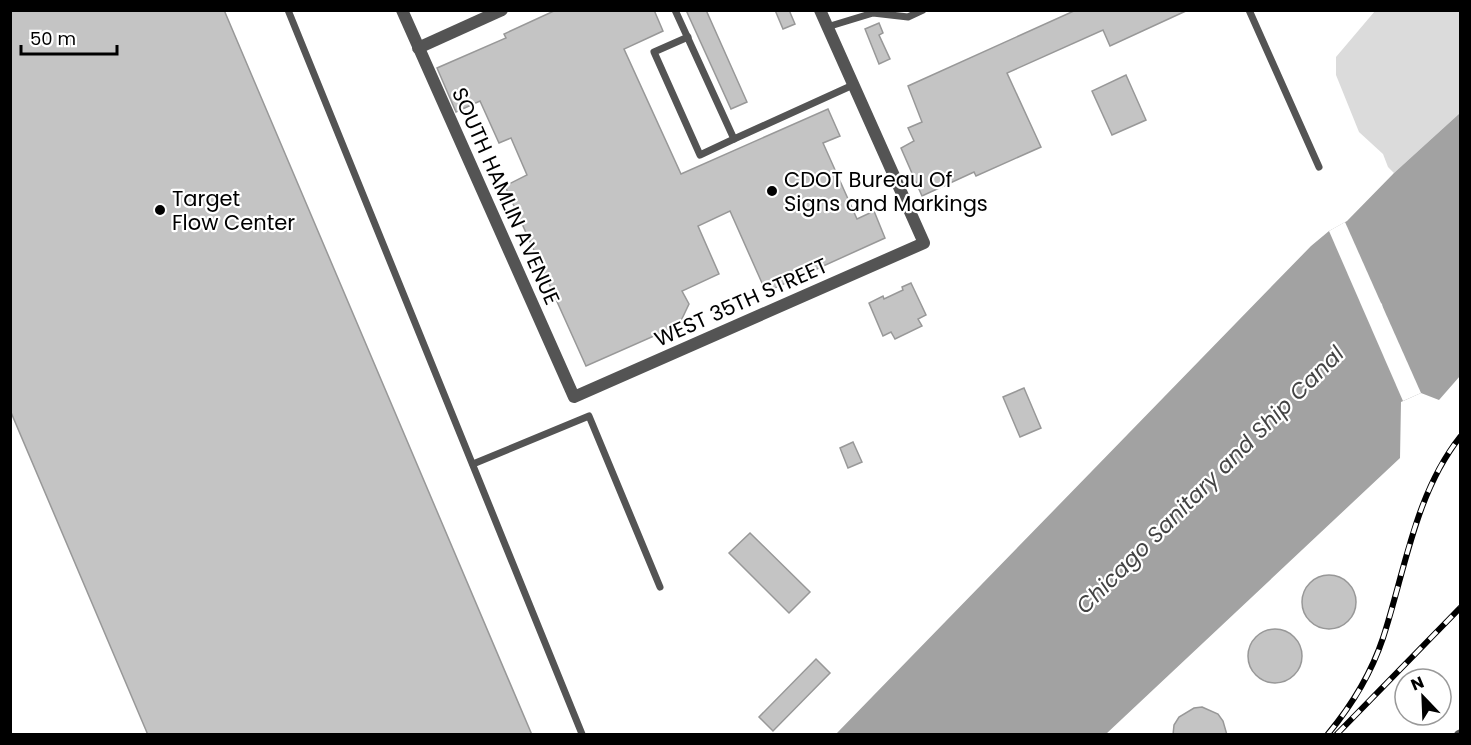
<svg xmlns="http://www.w3.org/2000/svg" width="1471" height="745" font-family="Poppins,sans-serif">
<style>
.green{fill:#dbdbdb}
.water{fill:#a2a2a2;fill-rule:evenodd}
.pier{fill:#fff}
.building{fill:#c4c4c4;stroke:#989898;stroke-width:1.5}
.lines{fill:none;stroke-linecap:round;stroke-linejoin:round}
.service{stroke:#545454;stroke-width:7}
.minor{stroke:#545454;stroke-width:12}
.rail-casing{stroke:#000;stroke-width:6}
.rail{stroke:#fff;stroke-width:4;stroke-dasharray:11;stroke-linecap:butt}
.poi-dot{fill:#000;stroke:#fff;stroke-width:2}
.labels{text-anchor:middle;dominant-baseline:central;stroke-width:4.5;stroke-linejoin:round;paint-order:stroke}
.poi-label{font-size:21px;fill:#000;stroke:#fff;text-anchor:start}
.street-label{font-size:21px;fill:#000;stroke:#fff}
.water-label{font-size:22px;font-style:italic;fill:#434343;stroke:#fff}
</style>
<rect width="100%" height="100%" fill="#fff"/>
<polygon class="green" points="1375,11 1460,11 1460,113 1394,173 1388,167 1383,154 1359,132 1336,75 1336,57"/>
<path class="water" d="M1460 113V376L1439 400 1421 393 1401 402 1400 458 1106 734H836L1311 246 1329 231 1347 221 1394 173ZM1377 300 1382 304 1383 310 1372 318 1364 306Z"/>
<polygon class="pier" points="1345,222 1421,393 1403,401 1329,231"/>
<g class="building">
<polygon points="10,10 224,10 532,735 148,735 10,410"/>
<polygon points="556,10 654,10 663,31 624,49 681,174 828,109 840,136 823,143 857,219 874,211 885,238 766,292 730,211 698,226 719,274 682,291 689,304 679,325 586,366 505,186 527,175 511,138 499,143 480,101 456,112 437,68 506,38 504,34"/>
<polygon points="686,10 706,10 747,102 731,109"/>
<polygon points="775,10 789,10 795,24 783,29"/>
<polygon points="1076,10 1188,10 1110,46 1103,30 1007,73 1041,147 976,176 974,172 922,196 901,148 914,141 908,128 922,122 908,86"/>
<polygon points="879,23 883,33 879,35 890,59 879,64 865,29"/>
<polygon points="1126,75 1146,120 1112,135 1092,91"/>
<polygon points="911,283 926,315 918,319 922,326 895,339 891,332 883,336 869,303 883,296 884,299 903,290 902,287"/>
<polygon points="1024,388 1041,428 1020,437 1003,397"/>
<polygon points="853,442 862,462 848,468 840,448"/>
<polygon points="750,533 810,592 789,613 729,553"/>
<circle cx="1329" cy="602" r="27"/>
<circle cx="1275" cy="656" r="27"/>
<polygon points="816,659 830,673 773,731 759,717"/>
<polygon points="1202,707 1218,714 1223,721 1227,735 1173,735 1174,725 1179,717 1194,708"/>
</g>
<g class="lines">
<g class="service">
<polyline points="288,10 582,734"/>
<polyline points="675,10 734,139 853,85"/>
<polyline points="1249,10 1319,167"/>
<polyline points="827,27 873,13 908,17 923,10"/>
<polyline points="688,37 654,52 700,155 734,139"/>
<polyline points="473,464 589,416 660,587"/>
<polyline points="1458,734 1460,733"/>
</g>
<g class="minor">
<polyline points="402,10 574,397 924,243 820,10"/>
<polyline points="418,48 502,10"/>
</g>
<defs>
<g id="rail">
<path d="M1328 734C1352 705 1371 674 1383 638 1405 571 1415 494 1460 437"/>
<polyline points="1337,734 1460,608"/>
</g>
</defs>
<use href="#rail" class="rail-casing"/>
<use href="#rail" class="rail"/>
</g>
<g class="poi-dot">
<circle cx="772" cy="191" r="6"/>
<circle cx="160" cy="210" r="6"/>
</g>
<g class="labels">
<g class="poi-label">
<text x="784" y="179">CDOT Bureau Of<tspan x="784" dy="24">Signs and Markings</tspan></text>
<text x="172" y="198">Target<tspan x="172" dy="24">Flow Center</tspan></text>
</g>
<g class="street-label">
<text transform="translate(506 196) rotate(66)">SOUTH HAMLIN AVENUE</text>
<text transform="translate(741 302) rotate(-24)">WEST 35TH STREET</text>
</g>
<g class="water-label">
<text transform="translate(1210 480) rotate(-45)">Chicago Sanitary and Ship Canal</text>
</g>
</g>
<rect width="1471" height="745" fill="none" stroke="#000000" stroke-width="24"/>
<g transform="translate(1423 697) rotate(337)"><circle r="28" fill="#ffffff" stroke="#999999" stroke-width="1.5"/>
<path d="M0-4.5L10 22L0 15L-10 22Z" fill="#000000"/>
<text y="-9" font-size="16" font-weight="bold" text-anchor="middle" fill="#000000">N</text>
</g>
<path d="M21 45v9h96v-9" fill="none" stroke="#000000" stroke-width="3"/>
<text x="30" y="45" font-size="18" fill="#000000" stroke="#ffffff" stroke-width="4.5" paint-order="stroke">50 m</text>
</svg>
